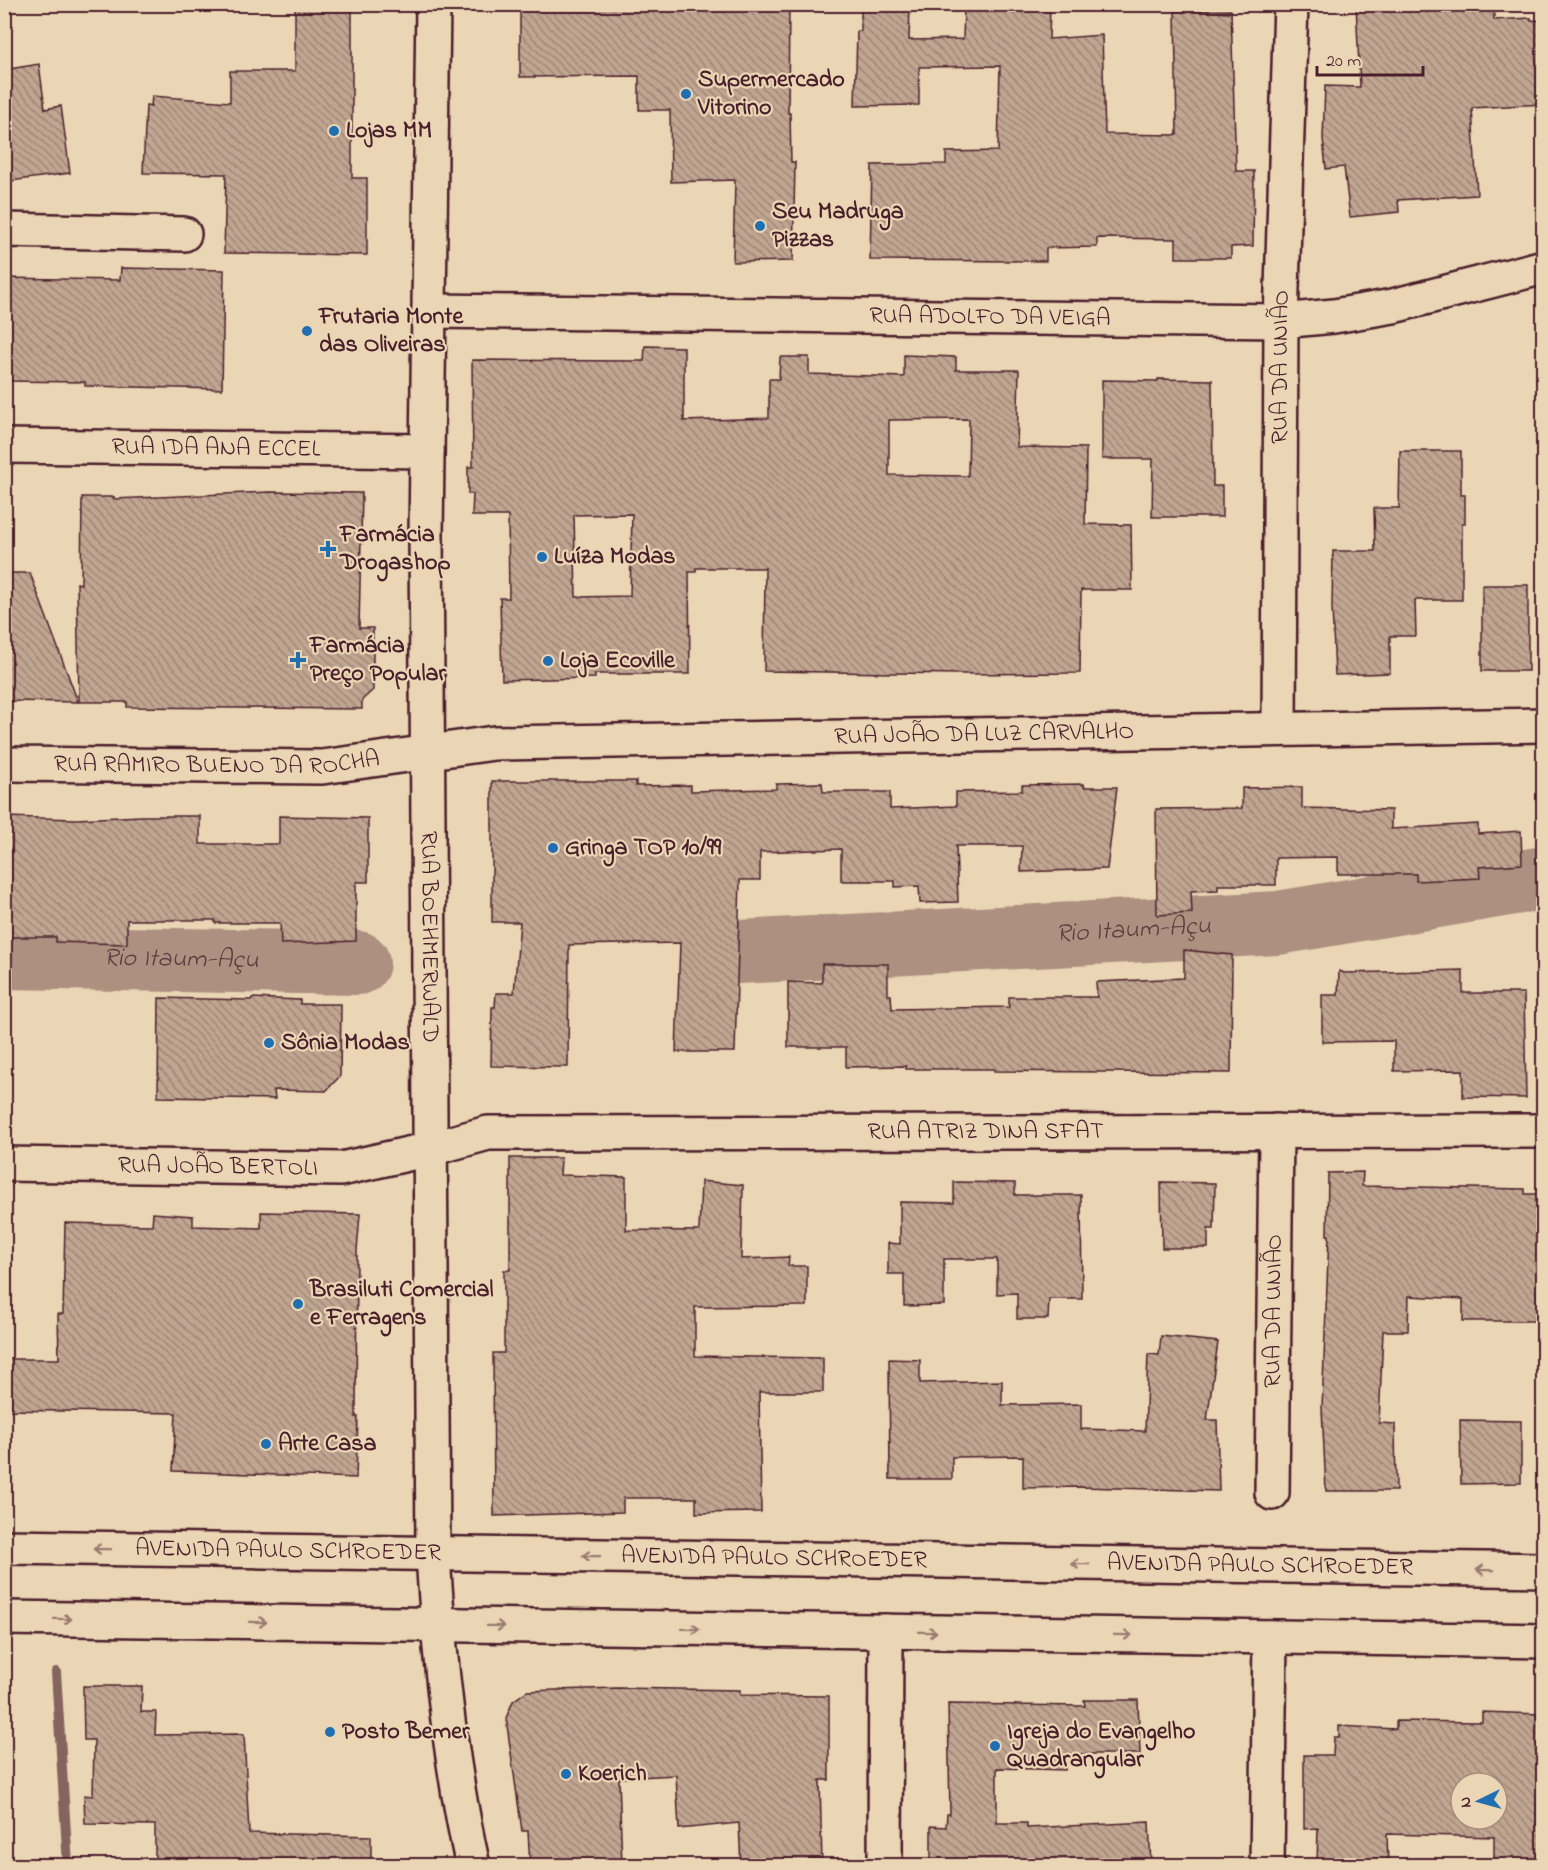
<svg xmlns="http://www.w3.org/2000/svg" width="1548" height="1870" font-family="'Indie Flower',sans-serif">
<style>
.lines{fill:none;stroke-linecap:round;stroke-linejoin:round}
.stream{stroke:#85635e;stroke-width:10}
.river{stroke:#ad9080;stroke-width:64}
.building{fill:url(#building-back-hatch);stroke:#4a1f2b;stroke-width:1.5;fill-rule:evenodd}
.minor-casing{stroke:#4a1f2b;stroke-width:38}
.major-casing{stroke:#4a1f2b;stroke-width:38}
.minor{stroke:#ead6b4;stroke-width:33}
.major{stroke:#ead6b4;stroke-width:33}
.oneway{stroke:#9a7a70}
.poi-dot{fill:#1f6fb2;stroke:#ead6b4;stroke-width:2}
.labels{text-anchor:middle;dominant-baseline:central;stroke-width:4.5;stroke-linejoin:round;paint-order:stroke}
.poi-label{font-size:24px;font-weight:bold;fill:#4a1f2b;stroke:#ead6b4;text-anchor:start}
.street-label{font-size:24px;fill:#4a1f2b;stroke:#ead6b4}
.water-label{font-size:26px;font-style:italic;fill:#633b40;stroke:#ead6b4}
</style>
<defs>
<pattern id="building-back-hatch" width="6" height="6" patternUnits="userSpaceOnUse" patternTransform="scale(1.5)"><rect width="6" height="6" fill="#c0a591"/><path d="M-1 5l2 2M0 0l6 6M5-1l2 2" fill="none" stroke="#9e8677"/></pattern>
</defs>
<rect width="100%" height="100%" fill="#ead6b4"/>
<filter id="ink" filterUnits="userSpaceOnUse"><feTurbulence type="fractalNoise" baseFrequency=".0167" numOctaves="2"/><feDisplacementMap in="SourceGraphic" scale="12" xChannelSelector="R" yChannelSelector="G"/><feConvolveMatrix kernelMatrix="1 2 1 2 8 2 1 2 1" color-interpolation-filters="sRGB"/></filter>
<g filter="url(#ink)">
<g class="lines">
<polyline class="stream" points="56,1672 68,1866"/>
<g class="river">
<path id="s1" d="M720 953 1278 923 1544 878"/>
<path id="s2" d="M4 957 358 963"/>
</g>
</g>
<g class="building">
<polygon points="295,4 352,4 352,178 367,178 367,255 224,253 226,174 143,173 146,105 151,106 152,96 230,102 230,71 295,71"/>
<polygon points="520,4 789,4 788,113 790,113 791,162 795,162 793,261 733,262 735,180 671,182 670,110 639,110 639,76 520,77"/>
<polygon points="861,4 910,4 909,40 963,39 964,7 970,7 971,4 1050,4 1049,39 1102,35 1105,134 1177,135 1175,11 1231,10 1236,171 1254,171 1253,246 1231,247 1231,258 1176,258 1176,239 1097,238 1097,247 1046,248 1046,261 870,260 872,165 946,164 946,152 998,151 1000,66 919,67 919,105 855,106 857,31 861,31"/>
<polygon points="1356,4 1494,4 1494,20 1531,18 1531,20 1544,21 1544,104 1472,108 1477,195 1398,200 1399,212 1350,217 1344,167 1326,169 1323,138 1325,86 1360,87"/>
<polygon points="39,64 45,109 61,106 70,173 11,181 4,136 4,70"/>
<polygon points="121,268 224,270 222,389 85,386 85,382 4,381 4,278 120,280"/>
<path d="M645 346 684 347V421L769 418V379H779L780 357H809V374L904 377V355L956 357V370H1019L1017 447 1086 448 1085 524 1131 525 1132 590H1081L1080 673 959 674 764 671 765 568H696V572H689L690 674H595V678L502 680 500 598H509L508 516H472L473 494H468V467H473L472 360 644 361ZM969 419 968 476 889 475V420ZM632 514 630 596 576 597 574 515Z"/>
<polygon points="1158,379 1212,380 1213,486 1222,486 1222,517 1152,517 1153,459 1102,459 1102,380 1158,381"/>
<polygon points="1400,451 1461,451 1461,495 1465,495 1465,523 1462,523 1462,600 1415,600 1416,636 1390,636 1390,673 1335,675 1332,606 1333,551 1375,551 1374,508 1399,508"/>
<polygon points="270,492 362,493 359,628 373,628 373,690 362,700 362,709 127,707 127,702 79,702 77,583 81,584 82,497 114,497 114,499"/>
<polygon points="6,573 30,573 78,702 4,701"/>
<rect x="1482" y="585" width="46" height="86"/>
<polygon points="492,781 636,781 636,786 691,785 691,791 776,789 776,784 822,783 823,792 890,792 890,809 956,806 956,792 1022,791 1022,785 1084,784 1084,787 1117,787 1107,869 1021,872 1022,846 956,846 958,902 920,903 919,886 895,887 895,881 841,881 841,849 760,852 760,880 740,880 735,1052 676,1052 680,943 569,945 568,1067 491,1066 492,1007 495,1007 496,993 514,993 520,922 492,922"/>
<polygon points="1302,787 1302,808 1391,810 1391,829 1478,824 1478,834 1521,831 1522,864 1479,867 1480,878 1416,881 1416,874 1338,874 1338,857 1276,858 1276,885 1218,885 1218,890 1191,891 1192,913 1157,915 1156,809 1242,808 1242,788"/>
<polygon points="142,816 200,816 200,844 279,844 279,816 368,818 368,882 356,882 356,941 281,944 280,923 215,923 215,920 127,920 127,944 56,942 56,937 4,937 4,817 76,819"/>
<polygon points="1184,950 1232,955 1231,1073 994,1071 994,1069 906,1069 906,1066 846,1067 846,1047 788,1047 788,982 822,983 822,964 888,964 888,995 891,995 892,1009 1009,1007 1009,997 1097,997 1096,982 1184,978"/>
<polygon points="1463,970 1463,993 1524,993 1526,1098 1463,1097 1463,1070 1394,1071 1394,1041 1322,1042 1322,995 1338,995 1339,971 1345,973"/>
<polygon points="159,998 251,1000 252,998 300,1000 300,1004 341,1004 340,1076 326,1091 274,1090 275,1099 158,1097"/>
<polygon points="510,1158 561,1158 560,1175 626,1177 626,1230 699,1231 701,1181 743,1185 741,1259 789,1257 788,1266 807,1266 807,1306 695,1307 695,1356 823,1358 823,1392 759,1392 761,1512 696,1513 696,1498 623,1498 623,1512 494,1516 493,1353 504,1353 504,1270 510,1270"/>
<polygon points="1363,1172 1362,1186 1525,1189 1525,1194 1544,1194 1544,1321 1463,1321 1463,1299 1409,1296 1408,1331 1383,1331 1379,1423 1395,1424 1396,1491 1326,1491 1322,1408 1329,1235 1327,1235 1328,1173"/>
<polygon points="954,1182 1015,1183 1015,1195 1081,1195 1082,1299 1049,1299 1048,1319 1017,1319 1017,1293 997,1294 997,1259 944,1259 944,1305 904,1306 904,1274 888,1274 888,1243 900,1244 900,1202 954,1203"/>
<polygon points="1161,1182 1215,1183 1214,1229 1208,1229 1208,1248 1162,1248"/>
<polygon points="261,1212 360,1214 357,1250 356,1417 358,1417 356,1478 173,1471 176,1413 4,1410 4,1359 59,1359 58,1314 63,1314 65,1223 152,1225 153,1213 193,1216 193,1226 261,1228"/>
<polygon points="1161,1336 1218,1342 1207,1420 1217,1420 1219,1491 1081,1487 1023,1488 1023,1456 952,1457 952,1479 890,1479 889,1359 920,1360 920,1383 1002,1381 1002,1405 1081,1404 1081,1429 1145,1431 1148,1354 1159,1355"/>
<polygon points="1460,1420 1521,1421 1521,1483 1461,1484"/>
<polygon points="83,1686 142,1686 141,1712 156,1712 155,1735 244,1734 249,1833 371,1836 371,1866 155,1866 155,1825 85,1824 84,1795 93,1796 94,1740 84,1740"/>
<polygon points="616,1688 740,1690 740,1695 829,1696 829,1780 820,1780 822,1866 741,1866 739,1823 679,1829 676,1775 619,1778 622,1866 530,1866 528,1831 522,1831 506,1718 513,1701 527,1691"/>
<polygon points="1084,1700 1138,1700 1140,1754 1065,1754 1065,1770 997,1768 997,1823 1027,1823 1027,1828 1149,1822 1151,1866 931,1866 931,1826 946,1827 947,1814 950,1814 948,1704 1085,1706"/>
<path d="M1482 1712 1544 1714V1866H1494V1837L1387 1834 1388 1866H1317L1318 1828 1304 1829V1755H1333L1334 1737H1339V1726L1396 1729V1721L1482 1722ZM1461 1783H1497V1819H1461Z"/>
</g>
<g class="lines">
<defs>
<g id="minor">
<polyline points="4,230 184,234"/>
<path id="s3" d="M429 311 1281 321 1334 316 1393 306 1544 267"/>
<path id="s4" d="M4 446 427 451"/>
<path id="s5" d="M1279 729 1281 321 1291 4"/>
<path id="s6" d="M4 764 322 767 494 743 1544 725"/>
<path id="s7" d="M4 1164 341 1169 430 1149 488 1133 1544 1131"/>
<path id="s8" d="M1272 1493 1276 1131"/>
<polyline points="885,1866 886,1631"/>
<polyline points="1267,1866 1270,1637"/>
</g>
<g id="major">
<path id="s9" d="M433 4 426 534 433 1554C439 1659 450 1763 473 1866"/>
<path id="s10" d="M4 1547 1544 1570"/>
<polyline points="4,1618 1544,1641"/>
</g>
</defs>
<use href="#minor" class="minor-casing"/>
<use href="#major" class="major-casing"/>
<use href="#minor" class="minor"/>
<use href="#major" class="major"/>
</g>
<defs><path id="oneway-shaft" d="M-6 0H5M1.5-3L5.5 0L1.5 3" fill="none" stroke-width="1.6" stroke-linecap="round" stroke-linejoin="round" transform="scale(1.5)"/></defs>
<g class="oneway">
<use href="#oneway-shaft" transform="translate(102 1549) rotate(-179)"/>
<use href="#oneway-shaft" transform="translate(591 1556) rotate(-179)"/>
<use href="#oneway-shaft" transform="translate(1080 1564) rotate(-179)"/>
<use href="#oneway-shaft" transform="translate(1485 1570) rotate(-179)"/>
<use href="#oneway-shaft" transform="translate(63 1619) rotate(1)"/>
<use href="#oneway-shaft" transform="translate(258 1622) rotate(1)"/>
<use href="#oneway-shaft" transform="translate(496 1626) rotate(1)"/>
<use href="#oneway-shaft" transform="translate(691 1629) rotate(1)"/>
<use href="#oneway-shaft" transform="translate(928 1632) rotate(1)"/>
<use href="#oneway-shaft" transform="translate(1123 1635) rotate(1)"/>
</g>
</g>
<g class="poi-dot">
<circle cx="686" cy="94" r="6"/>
<circle cx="334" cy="131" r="6"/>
<circle cx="760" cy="226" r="6"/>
<circle cx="307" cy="331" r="6"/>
<path d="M325 540h6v6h6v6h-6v6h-6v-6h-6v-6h6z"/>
<circle cx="542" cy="557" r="6"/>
<path d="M295 651h6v6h6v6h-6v6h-6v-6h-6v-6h6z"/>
<circle cx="548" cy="661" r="6"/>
<circle cx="553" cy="848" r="6"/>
<circle cx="269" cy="1043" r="6"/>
<circle cx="298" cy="1304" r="6"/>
<circle cx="266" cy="1444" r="6"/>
<circle cx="330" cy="1732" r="6"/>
<circle cx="995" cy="1746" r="6"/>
<circle cx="566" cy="1774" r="6"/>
</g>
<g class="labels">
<g class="poi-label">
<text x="698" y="80">Supermercado<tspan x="698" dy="28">Vitorino</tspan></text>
<text x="346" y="131">Lojas MM</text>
<text x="772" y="212">Seu Madruga<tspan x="772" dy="28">Pizzas</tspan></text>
<text x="319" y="317">Frutaria Monte<tspan x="319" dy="28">das Oliveiras</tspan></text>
<text x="340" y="535">Farmácia<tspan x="340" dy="28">Drogashop</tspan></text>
<text x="554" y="557">Luíza Modas</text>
<text x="310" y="646">Farmácia<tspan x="310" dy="28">Preço Popular</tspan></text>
<text x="560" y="661">Loja Ecoville</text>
<text x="565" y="848">Gringa TOP 10/99</text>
<text x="281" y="1043">Sônia Modas</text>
<text x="310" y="1290">Brasiluti Comercial<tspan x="310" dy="28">e Ferragens</tspan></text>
<text x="278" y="1444">Arte Casa</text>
<text x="342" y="1732">Posto Bemer</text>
<text x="1007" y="1732">Igreja do Evangelho<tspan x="1007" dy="28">Quadrangular</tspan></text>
<text x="578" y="1774">Koerich</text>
</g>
<g class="street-label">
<text stroke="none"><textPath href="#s3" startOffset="561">RUA ADOLFO DA VEIGA</textPath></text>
<text stroke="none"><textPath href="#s5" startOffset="362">RUA DA UNIÃO</textPath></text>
<text stroke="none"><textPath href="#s4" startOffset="212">RUA IDA ANA ECCEL</textPath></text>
<text stroke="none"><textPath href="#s6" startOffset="982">RUA JOÃO DA LUZ CARVALHO</textPath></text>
<text stroke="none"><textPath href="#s6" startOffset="213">RUA RAMIRO BUENO DA ROCHA</textPath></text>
<text stroke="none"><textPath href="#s9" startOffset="933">RUA BOEHMERWALD</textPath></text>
<text stroke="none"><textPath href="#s7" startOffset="986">RUA ATRIZ DINA SFAT</textPath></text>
<text stroke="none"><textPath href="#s7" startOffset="214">RUA JOÃO BERTOLI</textPath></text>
<text stroke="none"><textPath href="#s8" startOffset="182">RUA DA UNIÃO</textPath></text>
<text stroke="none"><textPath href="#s10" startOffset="284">AVENIDA PAULO SCHROEDER</textPath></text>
<text stroke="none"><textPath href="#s10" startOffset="770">AVENIDA PAULO SCHROEDER</textPath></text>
<text stroke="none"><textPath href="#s10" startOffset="1256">AVENIDA PAULO SCHROEDER</textPath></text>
</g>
<g class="water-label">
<text stroke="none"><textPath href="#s1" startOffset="414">Rio Itaum-Açu</textPath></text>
<text stroke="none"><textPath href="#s2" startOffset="177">Rio Itaum-Açu</textPath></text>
</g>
</g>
<rect width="1548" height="1870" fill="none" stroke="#ead6b4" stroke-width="24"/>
<rect x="12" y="12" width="1524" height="1846" fill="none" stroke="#4a1f2b" stroke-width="2" filter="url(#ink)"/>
<g transform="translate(1479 1801) rotate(265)"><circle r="28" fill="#ead6b4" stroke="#aa8d7d" stroke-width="1.5"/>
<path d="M0-4.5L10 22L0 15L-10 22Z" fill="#1f6fb2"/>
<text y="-9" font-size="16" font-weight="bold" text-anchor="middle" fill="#4a1f2b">N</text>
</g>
<path d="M1317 66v9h106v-9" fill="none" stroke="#4a1f2b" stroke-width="3"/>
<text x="1326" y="66" font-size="18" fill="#4a1f2b" stroke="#ead6b4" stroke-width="4.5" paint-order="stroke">20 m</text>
</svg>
